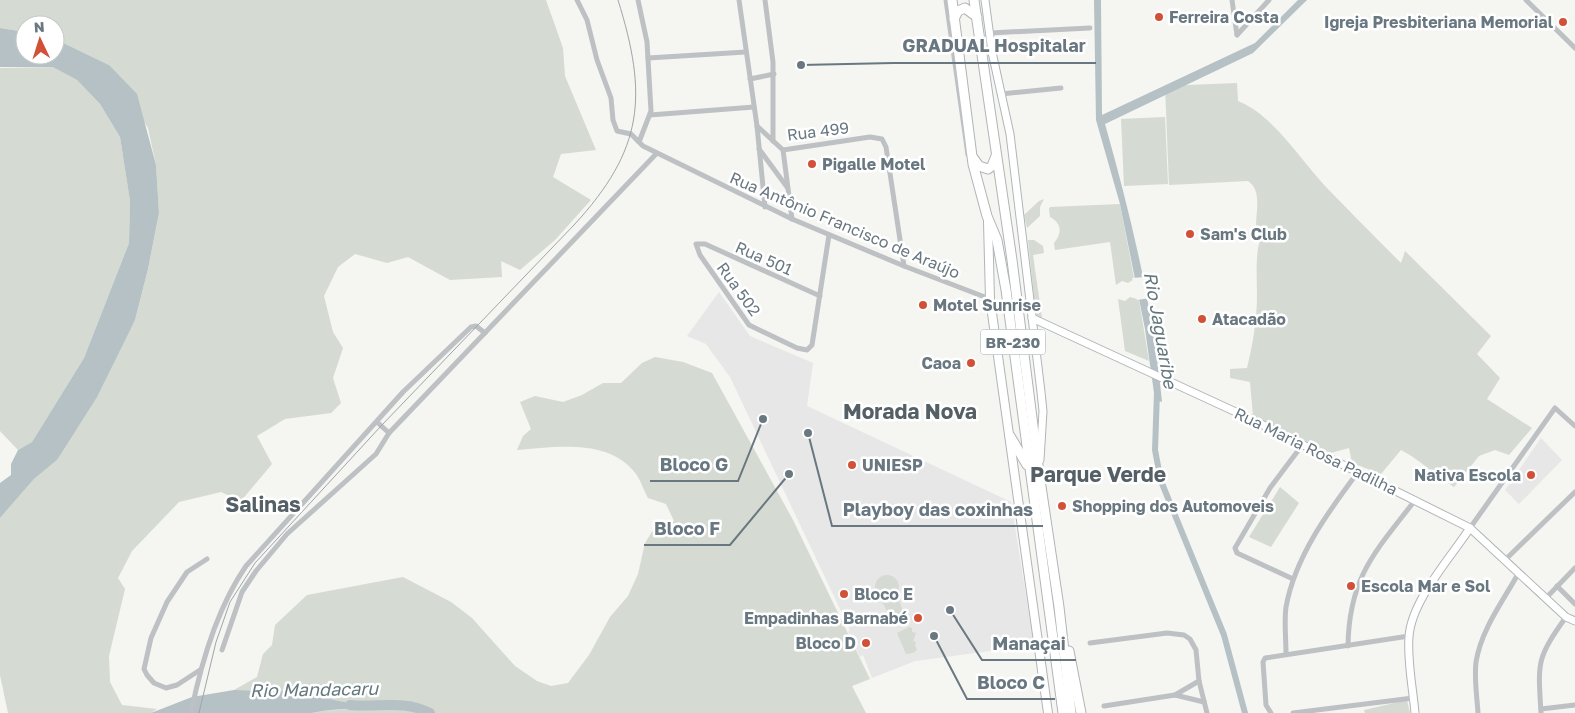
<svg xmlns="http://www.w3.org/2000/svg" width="1575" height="713" font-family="'Golos Text',sans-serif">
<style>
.built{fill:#e6e7e6}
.green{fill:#d5dad2}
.water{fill:#b5c1c4}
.pier{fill:#f5f5f2}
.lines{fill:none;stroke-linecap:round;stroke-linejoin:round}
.canal{stroke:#b5c1c4;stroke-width:6}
.river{stroke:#b5c1c4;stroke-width:10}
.secondary-casing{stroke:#b0b5b8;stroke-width:9}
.primary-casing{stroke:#b1b5b8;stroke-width:10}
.highway-casing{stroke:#b1b4b7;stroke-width:11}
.street{stroke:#bdc1c4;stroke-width:5}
.secondary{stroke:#fff;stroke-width:7}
.primary{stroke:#fff;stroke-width:8}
.highway{stroke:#fff;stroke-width:9}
.tram{stroke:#9fa5a9;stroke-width:1}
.poi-dot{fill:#d15037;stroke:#fff;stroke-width:2}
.labels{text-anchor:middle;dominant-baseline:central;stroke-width:5;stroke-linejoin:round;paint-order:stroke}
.shield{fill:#fff;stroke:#95a0a6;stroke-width:1}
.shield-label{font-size:15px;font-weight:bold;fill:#687780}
.poi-label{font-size:16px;font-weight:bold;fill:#687780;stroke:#fff;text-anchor:start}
.street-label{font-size:16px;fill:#687780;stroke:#fff}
.water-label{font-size:18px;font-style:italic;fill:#63787d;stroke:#fff}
.district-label{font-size:21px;font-weight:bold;fill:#556066;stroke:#fff}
.leader{fill:none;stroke:#687780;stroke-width:2}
.callout-dot{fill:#687780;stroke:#fff;stroke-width:2}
.callout-label{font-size:18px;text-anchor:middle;font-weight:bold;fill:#687780;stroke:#fff;stroke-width:5;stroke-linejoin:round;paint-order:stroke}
</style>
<rect width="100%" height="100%" fill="#f5f5f2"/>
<g class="built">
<polygon points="719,292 750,336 813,363 807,406 1011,502 1034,645 915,661 872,678 863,655 860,657 848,632 850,630 730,377 706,344 687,336"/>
<polygon points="1541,438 1562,460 1519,504 1505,490"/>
</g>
<g class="green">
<polygon points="0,0 546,0 563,48 565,76 596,150 561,154 553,177 591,200 555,240 520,270 501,261 502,277 450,280 408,257 387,263 355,254 338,267 324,296 333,332 343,348 333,378 341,403 331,413 285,419 257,436 272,464 241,501 221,492 179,502 132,551 118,578 125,589 109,656 110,682 122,705 157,709 151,713 8,713 0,675 0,518 34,479 57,460 135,320 148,269 159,213 156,165 148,128 109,65 55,39 55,25 25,25 25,32 0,28"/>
<polygon points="54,67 77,80 100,104 120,137 130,201 129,243 84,358 32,442 18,450 0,431 0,68"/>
<path d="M1237 83 1238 101C1272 114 1301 160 1325 186 1350 212 1375 237 1401 263L1405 251 1491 336 1477 354 1500 378 1487 399 1532 428 1509 455 1495 450 1479 456 1454 487C1437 476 1417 458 1401 450L1381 474 1352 463 1349 448 1331 453 1253 416 1250 382 1230 378V369L1247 368C1253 344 1257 319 1257 295 1257 272 1254 250 1264 230L1256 226C1256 211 1262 190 1248 181L1169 185 1165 86Z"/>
<polygon points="1165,117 1168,184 1124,186 1121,119"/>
<polygon points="1044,199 1040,207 1040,216 1027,228 1024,215 1039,201"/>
<path d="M1120 204 1134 278 1151 276 1152 278 1133 280 1128 283 1122 281 1116 285 1110 242 1055 250 1054 243C1062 234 1062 223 1050 217L1049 209 1050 207Z"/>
<polygon points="1028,240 1034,240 1043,246 1044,253 1033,255 1042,318 1036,316"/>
<polygon points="1154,295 1154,298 1139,300 1149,361 1125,351 1118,299 1125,301 1130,297 1137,299"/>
<path d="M655 357 683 362 712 373 793 520 870 679 852 686 866 713H312C329 709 346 711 363 706L291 691 234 690 257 677 263 654 272 645 275 625 307 595 403 577 451 602 472 618 515 666 537 681 551 686 568 683 589 655 610 617 628 596 638 574 645 543 653 530 674 521 666 504 648 498C644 491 641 481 636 474 610 438 555 447 517 450L523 436 531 429 520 402 535 396 563 402 582 395 603 383H621L642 363Z"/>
<polygon points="1280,487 1299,503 1271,547 1249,537"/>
<circle cx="887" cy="587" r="12"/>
<polygon points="898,598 905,616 893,622 882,602 889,603"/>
<polygon points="909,627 912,628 912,632 916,633 913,641 916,642 915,645 917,650 913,653 906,654 897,633"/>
<polygon points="1407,700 1410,713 1365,713 1364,710"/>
</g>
<g class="water">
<path d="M1094 0H1101V3L1102 115 1255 43 1298 0H1307L1253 53 1105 124C1131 216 1153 307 1162 402L1155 400 1145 329 1120 204 1096 120Z"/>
<polygon points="0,28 25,32 25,55 55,55 55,39 109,65 137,94 156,165 159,213 148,269 135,320 97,397 57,460 34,479 0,518 0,483 11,475 11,464 18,450 32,442 84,358 129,243 130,201 120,137 100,104 77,80 53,67 0,67"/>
<path d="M234 690 291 691 364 706C346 710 329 709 312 713H151L192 697Z"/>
</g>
<polygon class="pier" points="1145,277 1150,298 1137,300 1132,278"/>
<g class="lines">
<polyline class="canal" points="1157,392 1155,450 1161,481 1224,635 1245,713"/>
<path class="river" d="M350 705C379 708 402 699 430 713"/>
<defs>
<g id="secondary">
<polyline points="985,0 992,52 1010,134 1041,392 1043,411 1040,460"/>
<polyline points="1032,318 1251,419 1470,528 1566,617 1575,621"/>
<path d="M1415 713C1413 689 1407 661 1409 637 1411 601 1451 557 1470 528"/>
</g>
<polyline id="primary" points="988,222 990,299 1048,713"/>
<g id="highway">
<polyline points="952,0 973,164 987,216 997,240 1006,290 1063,713"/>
<polyline points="974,0 1012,260 1039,473 1059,607 1071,713"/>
<polyline points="954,19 958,11 965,8 977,17"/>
<polyline points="974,159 979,166 988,169 992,166 996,156"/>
<polyline points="1010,436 1027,465"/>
<polyline points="1069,651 1081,713"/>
</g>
</defs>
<use href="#secondary" class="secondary-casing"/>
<use href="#primary" class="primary-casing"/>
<use href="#highway" class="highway-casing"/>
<g class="street">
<polyline points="577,0 587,20 597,60 611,98 613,120 617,131 631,134 643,146 792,219 904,266 990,299"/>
<polyline points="638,0 647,42 651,111 639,142"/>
<polyline points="739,0 757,126 765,207"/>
<polyline points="765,0 773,62 773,141"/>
<polyline points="946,0 968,155"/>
<polyline points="1232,0 1237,35"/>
<polyline points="1526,0 1575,48"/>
<polyline points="990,33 1090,28"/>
<polyline points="1237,35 1269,0"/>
<polyline points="648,58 746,52"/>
<polyline points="750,79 774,74"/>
<polyline points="1001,94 1061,88"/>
<polyline points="650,115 754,107"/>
<polyline points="757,126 783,150 870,137 882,139 886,147 904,266"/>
<polyline points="759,149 787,187"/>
<polyline points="783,150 792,219"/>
<polyline points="820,296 705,244 696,244 700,255 749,325 797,348 807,350 812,345 829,235"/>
<polyline points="377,422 389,433 657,153"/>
<polyline points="1470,528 1555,408 1575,426"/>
<polyline points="1505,560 1575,492"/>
<polyline points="1293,579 1237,553 1235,548 1270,488 1303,444"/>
<polyline points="1557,586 1575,604"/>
<polyline points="1546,598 1575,568"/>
<polyline points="1090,643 1167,633 1184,635 1190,639 1196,650 1199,681 1207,713"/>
<path d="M1348 646C1349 576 1376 551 1416 499"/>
<polyline points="222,650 242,592 256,571 287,534 376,454 389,433"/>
<path d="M1286 654C1286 638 1284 622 1286 607 1295 557 1328 512 1358 472"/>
<polyline points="200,670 177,685 166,688 154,683 147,675 144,669 151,638 167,602 187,572 207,559"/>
<polyline points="1175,695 1204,702"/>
<polyline points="1104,706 1175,695 1199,681"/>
<polyline points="1541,709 1575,705"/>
<path d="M191 713C201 663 217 608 246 566L403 392 471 327 476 326 485 333"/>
<polyline points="1271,713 1266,705 1263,662 1265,658 1409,636"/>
<polyline points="1293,713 1413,698"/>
<path d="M1478 713C1477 696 1474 679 1476 662 1481 630 1503 601 1518 574"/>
<path d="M1541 713C1538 662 1536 659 1566 617"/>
</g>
<use href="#secondary" class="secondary"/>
<use href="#primary" class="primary"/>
<use href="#highway" class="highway"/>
<path class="tram" d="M199 713 216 642 230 602 255 563 381 426 574 225C644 149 648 96 618 0"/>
</g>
<g class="poi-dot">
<circle cx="1159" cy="17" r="5"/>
<circle cx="1563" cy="22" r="5"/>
<circle cx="812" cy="164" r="5"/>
<circle cx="1190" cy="234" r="5"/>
<circle cx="923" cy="305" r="5"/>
<circle cx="1202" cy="319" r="5"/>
<circle cx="971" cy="363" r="5"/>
<circle cx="852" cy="465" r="5"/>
<circle cx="1531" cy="475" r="5"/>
<circle cx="1062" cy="506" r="5"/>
<circle cx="1351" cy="586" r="5"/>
<circle cx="844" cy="594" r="5"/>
<circle cx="918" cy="618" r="5"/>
<circle cx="866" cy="643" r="5"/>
</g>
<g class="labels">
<rect class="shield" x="980.5" y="329.5" width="65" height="25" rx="4"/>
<g class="shield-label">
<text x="1013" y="342">BR-230</text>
</g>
<g class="poi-label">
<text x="1169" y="17">Ferreira Costa</text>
<text x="1553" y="22" text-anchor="end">Igreja Presbiteriana Memorial</text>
<text x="822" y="164">Pigalle Motel</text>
<text x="1200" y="234">Sam's Club</text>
<text x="933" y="305">Motel Sunrise</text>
<text x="1212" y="319">Atacadão</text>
<text x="961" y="363" text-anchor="end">Caoa</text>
<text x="862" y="465">UNIESP</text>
<text x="1521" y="475" text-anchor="end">Nativa Escola</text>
<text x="1072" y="506">Shopping dos Automoveis</text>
<text x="1361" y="586">Escola Mar e Sol</text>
<text x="854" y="594">Bloco E</text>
<text x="908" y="618" text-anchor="end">Empadinhas Barnabé</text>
<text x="856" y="643" text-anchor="end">Bloco D</text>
</g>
<g class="street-label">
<text transform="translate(818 131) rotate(-7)">Rua 499</text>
<text transform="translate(845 225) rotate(23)">Rua Antônio Francisco de Araújo</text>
<text transform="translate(764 258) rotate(24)">Rua 501</text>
<text transform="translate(739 289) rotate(54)">Rua 502</text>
<text transform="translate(1316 451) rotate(26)">Rua Maria Rosa Padilha</text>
</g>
<g class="water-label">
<text transform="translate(1161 330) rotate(80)">Rio Jaguaribe</text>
<text transform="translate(314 689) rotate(-1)">Rio Mandacaru</text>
</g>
<g class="district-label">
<text x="910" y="411">Morada Nova</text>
<text x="1098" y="474">Parque Verde</text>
<text x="263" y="504">Salinas</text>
</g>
</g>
<path class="leader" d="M801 65L893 63H1096M763 419L738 481H650M808 433L832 526H1043M789 474L730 545H644M950 610L982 660H1076M934 636L967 699H1055"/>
<g class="callout-dot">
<circle cx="801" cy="65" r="5"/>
<circle cx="763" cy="419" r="5"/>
<circle cx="808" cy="433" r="5"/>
<circle cx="789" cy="474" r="5"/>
<circle cx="950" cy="610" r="5"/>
<circle cx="934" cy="636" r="5"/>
</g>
<g class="callout-label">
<text x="994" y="52">GRADUAL Hospitalar</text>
<text x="694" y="471">Bloco G</text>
<text x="938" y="516">Playboy das coxinhas</text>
<text x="687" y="535">Bloco F</text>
<text x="1029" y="650">Manaçai</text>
<text x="1011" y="689">Bloco C</text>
</g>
<g transform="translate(40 40) rotate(356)"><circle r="24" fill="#ffffff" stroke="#c3c9cc"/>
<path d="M0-4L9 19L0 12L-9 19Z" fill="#d15037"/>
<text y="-8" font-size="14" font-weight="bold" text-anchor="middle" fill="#687780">N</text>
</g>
</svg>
